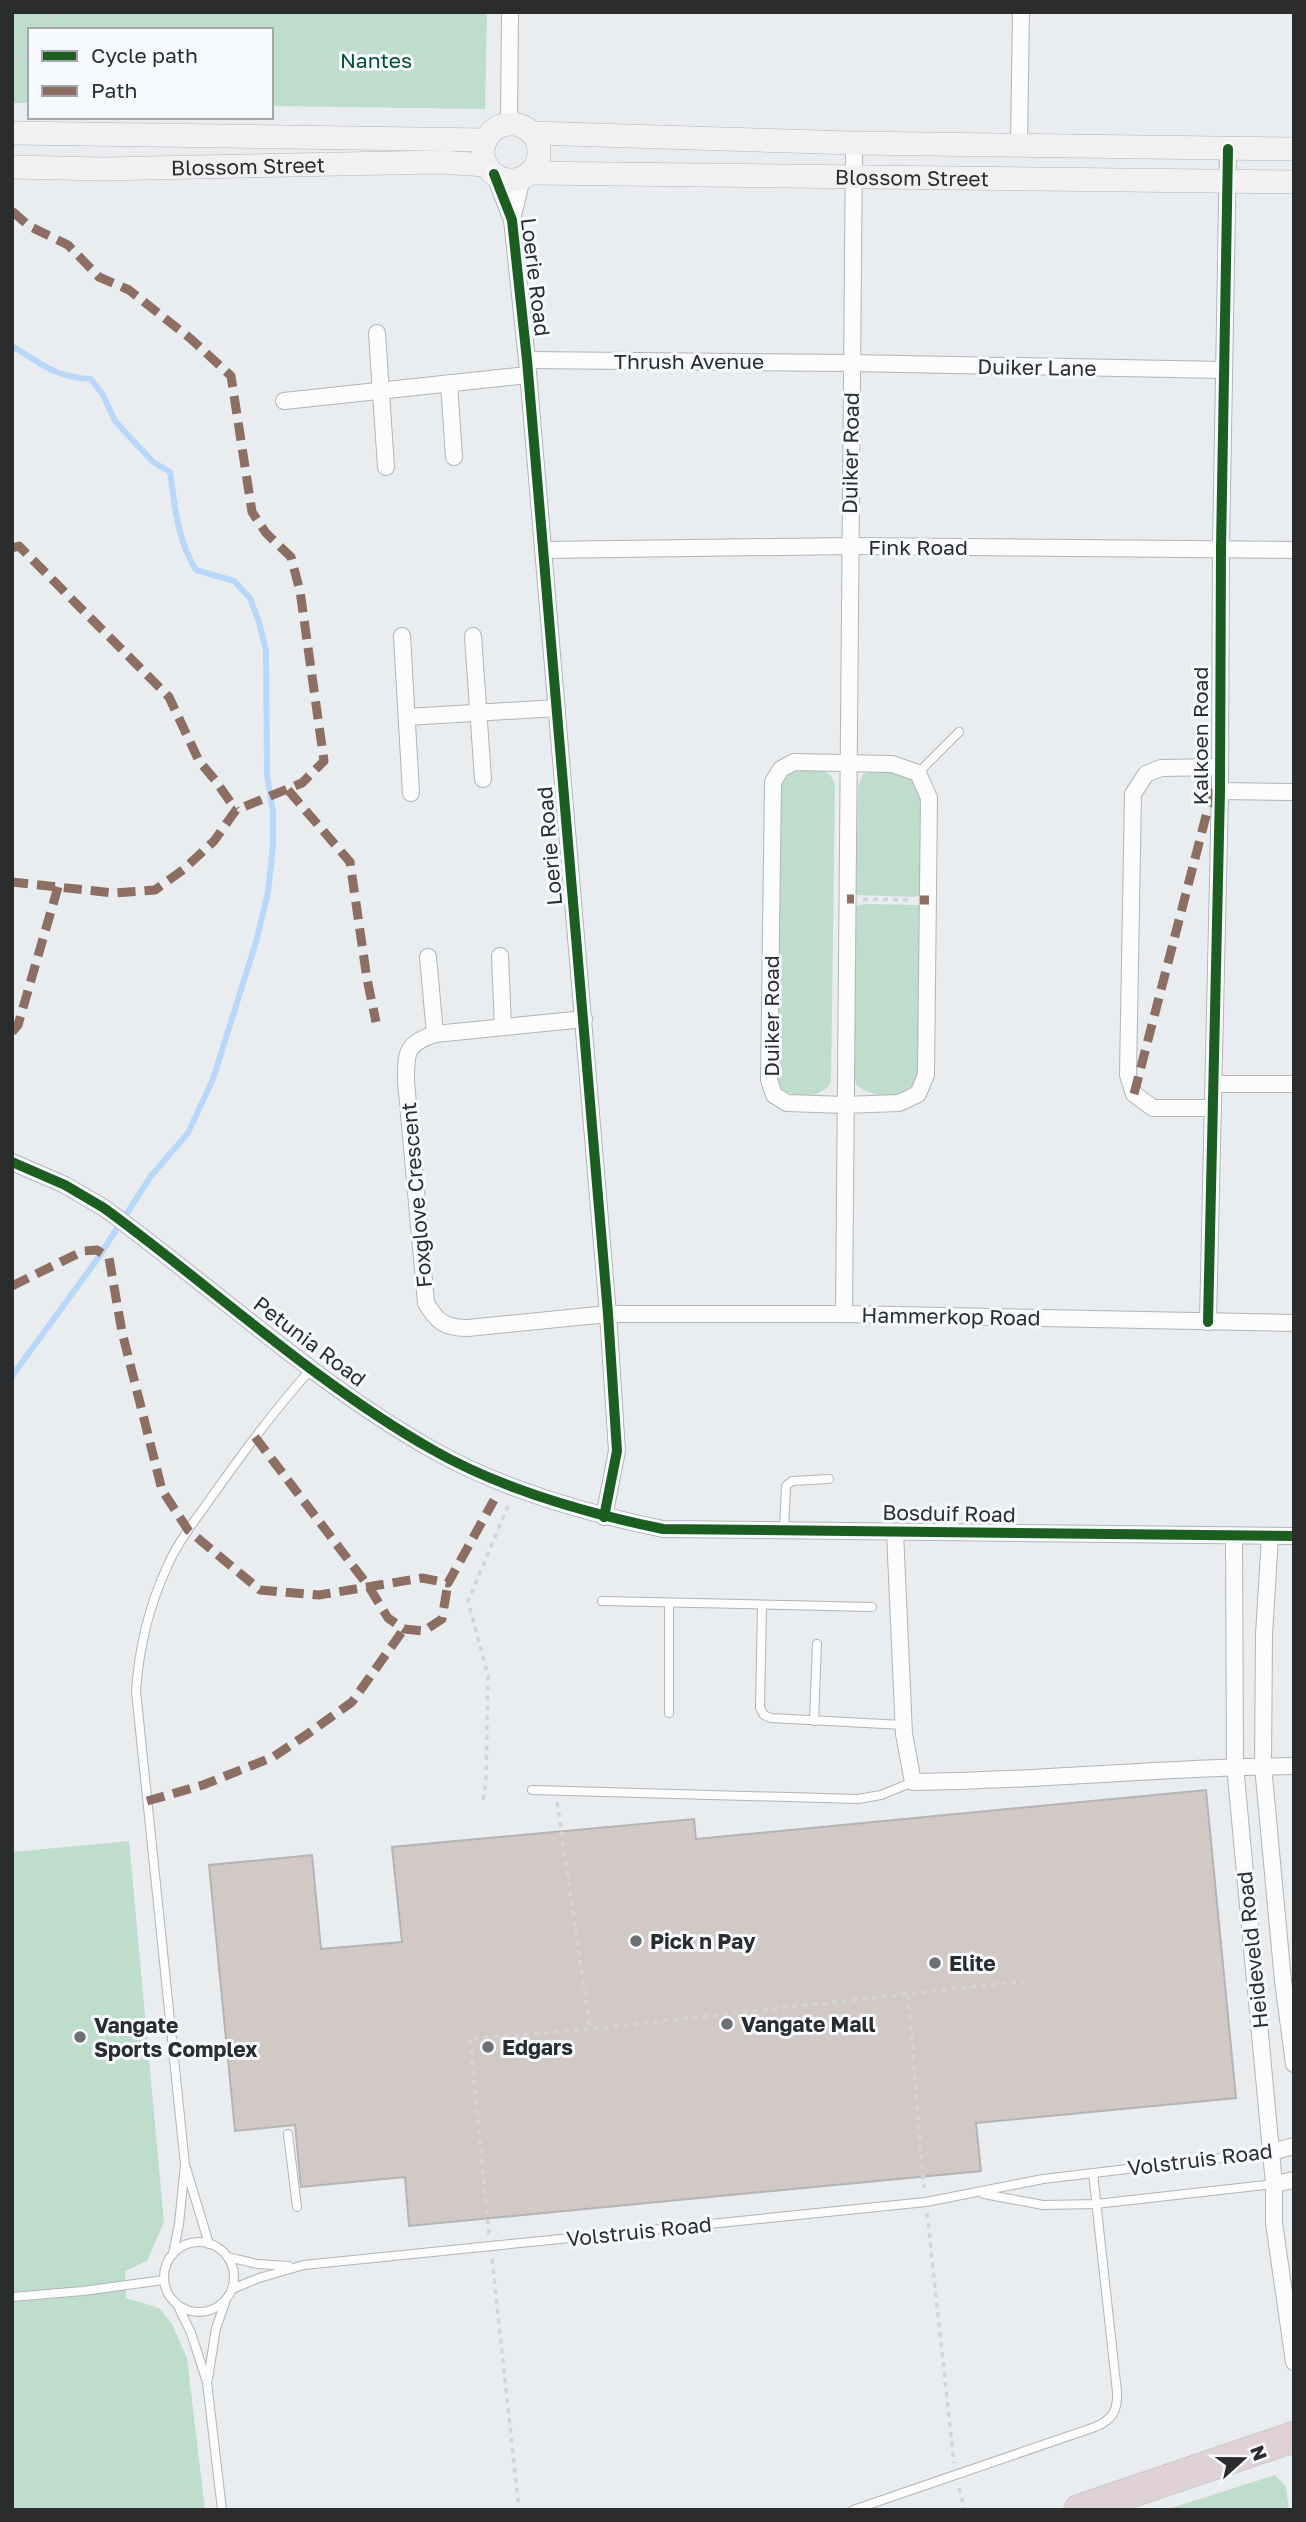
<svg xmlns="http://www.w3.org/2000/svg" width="1306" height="2522" font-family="'Golos Text',sans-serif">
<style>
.green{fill:#beddcd}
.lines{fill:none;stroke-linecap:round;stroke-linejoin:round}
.stream{stroke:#b9d7f9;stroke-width:6}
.building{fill:#d2c8c5;stroke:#b4b4b5;stroke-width:2}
.lane-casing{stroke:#b2b4b7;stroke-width:10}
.street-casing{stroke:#b2b4b7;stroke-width:18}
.secondary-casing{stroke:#b2b4b7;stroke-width:24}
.highway-casing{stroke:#c9cacc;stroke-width:32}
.path{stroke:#d4d4d5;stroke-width:3.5;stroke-dasharray:5 5;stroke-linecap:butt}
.lane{stroke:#fcfcfd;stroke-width:8}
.street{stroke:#fcfcfd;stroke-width:16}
.secondary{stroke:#f3f0f1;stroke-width:23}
.highway{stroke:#dfd1d6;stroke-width:30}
.quiet{stroke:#8d6e63;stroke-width:9;stroke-dasharray:18 9;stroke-linecap:butt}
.cycleway-casing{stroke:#f6f9fe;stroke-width:15}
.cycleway{stroke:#1b5e20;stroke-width:10}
.poi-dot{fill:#6d7072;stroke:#f6f9fe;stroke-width:2.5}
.labels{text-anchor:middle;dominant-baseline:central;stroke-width:6;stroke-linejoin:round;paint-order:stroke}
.park-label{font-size:21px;fill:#005132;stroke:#f6f9fe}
.street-label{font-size:21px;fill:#2a2c2e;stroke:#f6f9fe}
.poi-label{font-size:21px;font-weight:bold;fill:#2a2c2e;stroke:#f6f9fe;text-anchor:start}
</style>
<rect width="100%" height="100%" fill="#eaedf0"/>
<g class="green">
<polygon points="12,12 487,12 485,109 271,106 271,30 30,30 30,103 12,103"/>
<path d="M795 769C812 769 831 765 835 786L831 1082C822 1100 789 1099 777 1085L780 785 785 775Z"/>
<polygon points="875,771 910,774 923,793 922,895 915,897 856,895 858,786 863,774"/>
<path d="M865 904 921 905 919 1075C909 1100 874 1100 856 1085L854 1073 856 906Z"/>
<polygon points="129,1841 164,2222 147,2261 125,2271 126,2298 159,2308 172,2324 187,2358 205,2510 12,2510 12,1852"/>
<polygon points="1275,2475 1286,2487 1289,2510 1165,2510"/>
</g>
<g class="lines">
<path class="stream" d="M12 346C43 364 53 377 91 379L103 395 115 421 153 462 170 472C175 507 177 539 196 570L234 581 250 598 259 622 266 651 267 775 273 812V846L268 892 256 942 213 1079 188 1133 151 1176 96 1261 12 1376"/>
</g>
<polygon class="building" points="1206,1790 1236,2098 976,2123 981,2171 409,2226 405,2177 301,2187 295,2125 235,2131 209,1865 312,1855 321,1949 402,1942 392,1847 694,1819 696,1839"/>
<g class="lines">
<defs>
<g id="lane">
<polyline points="918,773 959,732"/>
<polyline points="784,1531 786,1486 792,1481 829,1479"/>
<polyline points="602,1601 872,1607"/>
<polyline points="669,1603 669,1713"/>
<polyline points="762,1605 760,1708 764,1715 771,1718 903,1725"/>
<polyline points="814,1721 817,1644"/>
<polyline points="532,1790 858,1799 881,1795 913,1782"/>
<polyline points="288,2134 297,2207"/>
<polyline points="186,2168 209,2244"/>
<polyline points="984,2194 1043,2205 1096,2204 1274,2184"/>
<circle cx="199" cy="2277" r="35"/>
<path d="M173 2254 179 2224 185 2165 136 1691C139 1648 149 1606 167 1567 178 1541 197 1518 213 1495 244 1451 276 1408 312 1368"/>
<polyline points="228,2257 257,2264 289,2266"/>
<polyline points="232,2289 259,2278 304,2265 926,2202 1043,2179 1271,2152"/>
<polyline points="12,2297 83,2291 164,2280"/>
<polyline points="178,2306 191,2333 207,2382 222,2510"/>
<polyline points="208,2379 216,2328 225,2303"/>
<path d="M853 2510 1095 2427C1112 2420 1118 2411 1117 2392L1093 2173"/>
</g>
<g id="street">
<polyline points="509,125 510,12"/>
<polyline points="1019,144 1021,12"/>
<polyline points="494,174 512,220 527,360 608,1314 617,1451 604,1517"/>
<polyline points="512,220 522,178"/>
<polyline points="377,333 386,467"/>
<polyline points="527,360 851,363 1224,370"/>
<polyline points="449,383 454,457"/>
<polyline points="284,401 528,375"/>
<polyline points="543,550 849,546 1294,550"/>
<polyline points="402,636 411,793"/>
<polyline points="473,636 483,779"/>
<polyline points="407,717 557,708"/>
<polygon points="794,762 892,764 918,773 929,798 926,1075 918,1094 899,1103 844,1105 787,1103 774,1095 769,1080 773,782 781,769"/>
<polyline points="1220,791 1294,792"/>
<polyline points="500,956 503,1027"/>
<polyline points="428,957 435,1034"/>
<path d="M584 1019 435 1034C406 1044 406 1051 406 1081L426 1303C437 1322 445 1328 468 1328L608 1314H844L1294 1323"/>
<polyline points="1214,1084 1294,1084"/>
<polyline points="1213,1108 1153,1108 1134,1094 1128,1075 1133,794 1146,774 1161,768 1219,767"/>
<path d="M12 1162 65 1185 104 1208C212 1287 316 1384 433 1450 503 1490 585 1513 663 1529L1294 1536"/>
<polyline points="844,1314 854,143"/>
<polyline points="1208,1322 1220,791 1221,548 1228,149"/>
<path d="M895 1532 904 1734 913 1782C1040 1781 1167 1767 1294 1766"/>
<polyline points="1234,1536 1235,1766 1274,2184 1274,2223 1294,2362"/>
<polyline points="1270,1536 1264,1634 1263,1766 1283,1981 1294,2064"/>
<polyline points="1271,2152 1294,2146"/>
<polyline points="1274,2184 1294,2180"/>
</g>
<g id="secondary">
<circle cx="511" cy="152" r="28"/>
<polyline points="12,133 485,140"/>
<polyline points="533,133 854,143 1294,149"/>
<path id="s1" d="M12 167 103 169 439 162 486 165"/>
<path id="s2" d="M530 173 1294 182"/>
</g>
<polyline id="highway" points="1079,2510 1294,2437"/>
</defs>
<use href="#lane" class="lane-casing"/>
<use href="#street" class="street-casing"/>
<use href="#secondary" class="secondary-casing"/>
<use href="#highway" class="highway-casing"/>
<g class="path">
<polyline points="44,30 59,12"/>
<polyline points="12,67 30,47"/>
<polyline points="863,899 911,900"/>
<polyline points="483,1800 486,1782 488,1676 468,1601 508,1506"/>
<polyline points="557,1802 590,2029"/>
<polyline points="908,1995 924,2188"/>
<polyline points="927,2213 954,2463"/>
<polyline points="489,2234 470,2039 590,2029 1025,1981"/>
<polyline points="492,2259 519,2510"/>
<polyline points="959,2488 965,2510"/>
</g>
<use href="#lane" class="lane"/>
<use href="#street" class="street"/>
<use href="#secondary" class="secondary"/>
<use href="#highway" class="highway"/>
<g class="quiet">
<polyline points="12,211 29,226 68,245 99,277 129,290 191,339 231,376 252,512 266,533 291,557 300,591 324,761 302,783 236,810 214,841 184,869 155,890 113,893 12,882"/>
<polyline points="12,548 19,546 169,697 199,761 215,780 236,810"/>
<polyline points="288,790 350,862 367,979 376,1022"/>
<polyline points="847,899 854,899"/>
<polyline points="920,900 929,900"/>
<polyline points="12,1032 18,1025 58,887"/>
<polyline points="1134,1094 1213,789"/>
<polyline points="12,1286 83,1251 97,1250 109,1258 122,1332 162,1490 188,1530 260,1590 319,1595 422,1578 448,1583 494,1500"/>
<polyline points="255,1437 369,1587 388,1618 404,1629 424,1631 442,1619 448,1583"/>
<polyline points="147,1801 203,1785 273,1757 306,1735 352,1702 404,1629"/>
</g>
<defs>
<g id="cycleway">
<polyline points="494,174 512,220 527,360 608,1314 617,1451 604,1517"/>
<path d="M12 1162 65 1185 104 1208C212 1287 316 1384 433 1450 503 1490 585 1513 663 1529L1294 1536"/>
<polyline points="1208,1322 1220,791 1221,548 1228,149"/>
</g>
</defs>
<use href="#cycleway" class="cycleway-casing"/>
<use href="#cycleway" class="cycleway"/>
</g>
<g class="poi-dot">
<circle cx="636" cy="1941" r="7"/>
<circle cx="935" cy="1963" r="7"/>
<circle cx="727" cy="2024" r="7"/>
<circle cx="80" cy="2037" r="7"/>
<circle cx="488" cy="2047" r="7"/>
</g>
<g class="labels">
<g class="park-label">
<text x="376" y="60">Nantes</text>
</g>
<g class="street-label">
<text stroke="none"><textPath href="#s1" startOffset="236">Blossom Street</textPath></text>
<text stroke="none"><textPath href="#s2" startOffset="382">Blossom Street</textPath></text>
<text transform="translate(536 277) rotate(83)">Loerie Road</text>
<text x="689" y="361">Thrush Avenue</text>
<text transform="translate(1037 367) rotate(1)">Duiker Lane</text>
<text transform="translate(850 453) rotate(-89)">Duiker Road</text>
<text x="918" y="547">Fink Road</text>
<text transform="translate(1200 736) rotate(-90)">Kalkoen Road</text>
<text transform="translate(549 846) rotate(-95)">Loerie Road</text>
<text transform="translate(771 1016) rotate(-90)">Duiker Road</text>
<text transform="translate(416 1195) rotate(-95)">Foxglove Crescent</text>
<text transform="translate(951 1316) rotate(1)">Hammerkop Road</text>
<text transform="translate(310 1341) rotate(37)">Petunia Road</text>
<text transform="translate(949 1513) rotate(1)">Bosduif Road</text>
<text transform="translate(1252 1950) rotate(-96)">Heideveld Road</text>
<text transform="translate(1200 2159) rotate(-7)">Volstruis Road</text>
<text transform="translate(639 2231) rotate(-6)">Volstruis Road</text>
</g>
<g class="poi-label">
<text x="650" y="1941">Pick n Pay</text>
<text x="949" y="1963">Elite</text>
<text x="741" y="2024">Vangate Mall</text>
<text x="94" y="2025">Vangate<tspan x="94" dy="24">Sports Complex</tspan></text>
<text x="502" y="2047">Edgars</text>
</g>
</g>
<rect width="1306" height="2522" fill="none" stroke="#2a2c2e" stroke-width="28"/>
<rect x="28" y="28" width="245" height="91" fill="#f6f9fe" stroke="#a4a7ab" stroke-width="2"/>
<rect x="42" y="51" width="35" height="10" fill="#1b5e20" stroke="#a4a7ab" stroke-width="2"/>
<text x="91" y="63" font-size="21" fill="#2a2c2e">Cycle path</text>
<rect x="42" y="86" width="35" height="10" fill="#8d6e63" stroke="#a4a7ab" stroke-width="2"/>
<text x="91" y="98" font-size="21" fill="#2a2c2e">Path</text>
<g transform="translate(1243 2459) rotate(69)" stroke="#f6f9fe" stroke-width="5" paint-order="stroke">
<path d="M0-5L12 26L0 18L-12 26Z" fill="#2a2c2e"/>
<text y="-10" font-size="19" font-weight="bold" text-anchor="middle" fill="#2a2c2e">N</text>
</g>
</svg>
